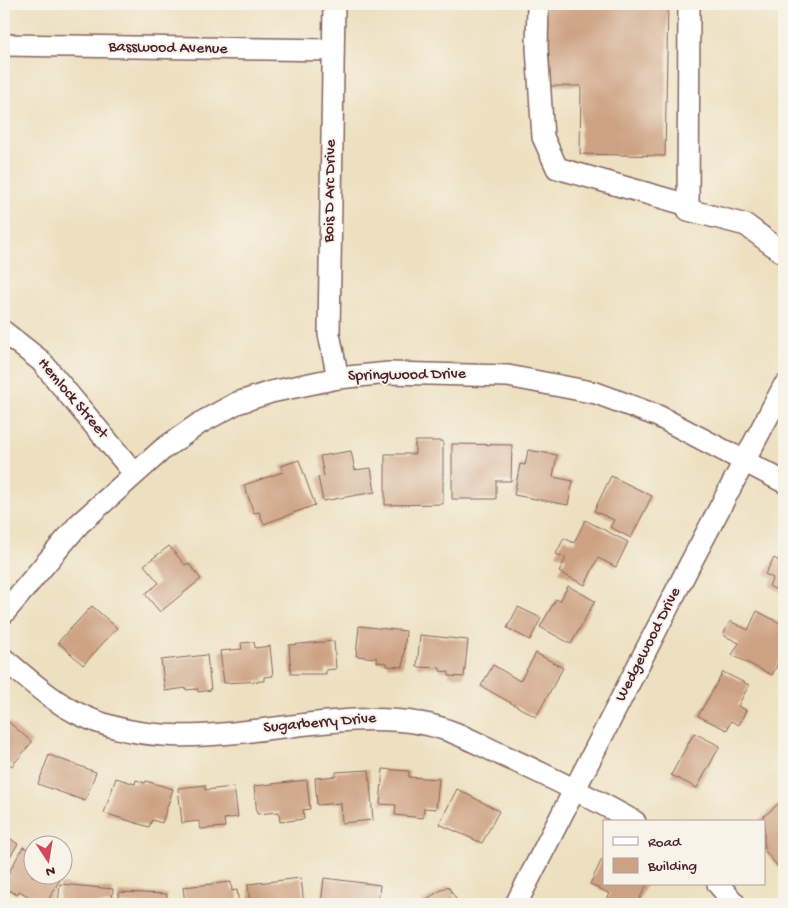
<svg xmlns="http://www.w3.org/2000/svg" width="788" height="908" font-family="'Gochi Hand',sans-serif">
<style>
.building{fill:#cda282}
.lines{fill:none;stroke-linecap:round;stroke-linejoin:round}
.minor-casing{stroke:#83635f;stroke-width:24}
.minor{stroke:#fff;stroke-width:21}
.labels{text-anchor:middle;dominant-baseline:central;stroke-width:4;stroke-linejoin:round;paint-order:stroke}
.street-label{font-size:16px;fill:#4a1f2b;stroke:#f7f3e8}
</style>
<rect width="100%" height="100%" fill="#f7f3e8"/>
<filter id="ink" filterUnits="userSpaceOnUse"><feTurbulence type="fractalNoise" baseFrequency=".02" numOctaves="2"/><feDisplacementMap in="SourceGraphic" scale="10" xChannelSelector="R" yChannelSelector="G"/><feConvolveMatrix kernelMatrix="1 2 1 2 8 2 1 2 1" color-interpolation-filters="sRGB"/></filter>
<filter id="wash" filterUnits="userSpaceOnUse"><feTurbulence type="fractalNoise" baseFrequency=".0096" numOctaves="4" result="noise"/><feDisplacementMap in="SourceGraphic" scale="20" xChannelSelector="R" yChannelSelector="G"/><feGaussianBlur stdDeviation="1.12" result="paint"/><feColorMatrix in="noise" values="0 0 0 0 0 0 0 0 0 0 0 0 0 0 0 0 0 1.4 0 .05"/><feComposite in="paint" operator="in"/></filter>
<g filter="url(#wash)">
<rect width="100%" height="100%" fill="#ede0c0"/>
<g id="blocks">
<g class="building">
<polygon points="545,4 668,4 665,156 580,154 581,86 544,86"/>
<polygon points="415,441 443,441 443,504 385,505 385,454 415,454"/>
<polygon points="452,444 512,445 511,481 496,481 496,499 452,499"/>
<polygon points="528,450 557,455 553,477 573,481 568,505 514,495 520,464 525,465"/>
<polygon points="351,451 355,470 371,468 375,492 323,501 318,477 324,476 320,456"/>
<polygon points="299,460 315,505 264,524 259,512 254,513 244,485 283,472 281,466"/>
<polygon points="611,476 652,496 631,538 610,527 614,520 594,511"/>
<polygon points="585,520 628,542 616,567 598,558 585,585 559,572 566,558 556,554 564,538 574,543"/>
<polygon points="169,546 185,565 188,563 201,579 160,612 145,594 159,583 144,565"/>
<polygon points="784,552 784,594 769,586 773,578 765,574 774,558 779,561"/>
<polygon points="568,586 595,601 571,644 540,627 556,599 560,601"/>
<polygon points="92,606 117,628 83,665 58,642"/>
<polygon points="518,607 541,618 530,640 507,628"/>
<polygon points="757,611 784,625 784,652 772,675 732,655 739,643 723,635 730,621 748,630"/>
<polygon points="359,626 406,631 403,667 387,666 387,663 377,662 377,658 356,656"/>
<polygon points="420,635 468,640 464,677 449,676 449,672 440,671 440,668 417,667"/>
<polygon points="334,641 336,669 326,670 326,674 291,674 289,645"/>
<polygon points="254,642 255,648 270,646 273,676 264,677 264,681 224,683 220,651 242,649 241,643"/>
<polygon points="536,653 563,668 536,717 481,686 493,665 520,681"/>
<polygon points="207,655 211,690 198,692 198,689 186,690 186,688 165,691 161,660"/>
<polygon points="723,672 749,685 738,706 746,710 739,725 731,721 727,730 698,716"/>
<polygon points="4,718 32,742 12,766 4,759"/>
<polygon points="694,733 720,746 697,788 671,775"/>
<polygon points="49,755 96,772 85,801 38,784"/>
<polygon points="383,769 409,771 409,777 439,779 436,809 424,808 423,818 395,815 396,805 380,804"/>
<polygon points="369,770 373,820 342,823 341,803 317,805 315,778 336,776 336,772"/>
<polygon points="116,778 135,784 136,780 145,783 146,781 173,789 162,823 152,820 149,827 104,813"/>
<polygon points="307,780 310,809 303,810 304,819 280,822 279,812 257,814 254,786"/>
<polygon points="205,785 205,790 234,787 238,817 224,819 225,827 200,829 199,821 182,823 178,788"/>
<polygon points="457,789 499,811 482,843 439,824"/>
<polygon points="784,799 784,863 779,868 764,850 764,822 757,822"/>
<polygon points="4,834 18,844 4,866"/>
<polygon points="23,847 32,852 32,876 62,876 46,904 42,904 19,891 17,895 4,887 4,881"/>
<polygon points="602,859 604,860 604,884 647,884 637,904 604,904 610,894 590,884"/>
<polygon points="301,878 304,904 250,904 248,884"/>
<polygon points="324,878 380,885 378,904 321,904"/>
<polygon points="231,882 232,891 237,890 239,904 185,904 183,887"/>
<polygon points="60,884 113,889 112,904 58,904"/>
<polygon points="448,886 459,904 418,904"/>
<polygon points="119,892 167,894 166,904 118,904"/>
</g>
</g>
</g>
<g filter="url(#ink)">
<use href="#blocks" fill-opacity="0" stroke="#83635f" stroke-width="1"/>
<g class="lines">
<defs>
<g id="minor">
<polyline points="334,4 329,334 338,378"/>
<polyline points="538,4 537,48 543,137 557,168 688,205"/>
<polyline points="689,4 688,210 746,225 782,252"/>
<polyline points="4,45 333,50"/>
<polyline points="4,332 41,361 134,473"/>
<polyline points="4,613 79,524 163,449 200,423 237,403 271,392 338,378 389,373 508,376 596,393 658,416 784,482"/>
<path d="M4 659C28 679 54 703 83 716 191 765 308 705 419 723 448 727 474 742 500 754 546 775 591 797 635 822"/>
<polyline points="718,884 735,904"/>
<polyline points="516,904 688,568 784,386"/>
</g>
</defs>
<use href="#minor" class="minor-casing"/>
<use href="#minor" class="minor"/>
</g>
</g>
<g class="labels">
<g class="street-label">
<text transform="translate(168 49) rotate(1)">Basswood Avenue</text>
<text transform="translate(331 191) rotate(-89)">Bois D Arc Drive</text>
<text transform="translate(407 376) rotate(-1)">Springwood Drive</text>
<text transform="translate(72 399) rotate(50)">Hemlock Street</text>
<text transform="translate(649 645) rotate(-63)">Wedgewood Drive</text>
<text transform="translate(320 724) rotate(-5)">Sugarberry Drive</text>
</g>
</g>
<rect width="788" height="908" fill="none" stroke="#f7f3e8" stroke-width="20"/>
<rect x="603" y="820" width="162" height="65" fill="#f7f3e8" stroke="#b29e9c"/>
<rect x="613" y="837" width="25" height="8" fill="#ffffff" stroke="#b29e9c"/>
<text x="648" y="846" font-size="15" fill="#4a1f2b">Road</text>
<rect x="613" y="858" width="25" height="15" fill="#cda282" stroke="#b29e9c"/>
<text x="648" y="870" font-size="15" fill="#4a1f2b">Building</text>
<g transform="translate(48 860) rotate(168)"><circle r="24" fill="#f7f3e8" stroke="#b29e9c"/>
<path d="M0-4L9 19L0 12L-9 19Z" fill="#d1495b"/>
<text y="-8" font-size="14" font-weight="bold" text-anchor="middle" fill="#4a1f2b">N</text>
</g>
</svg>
